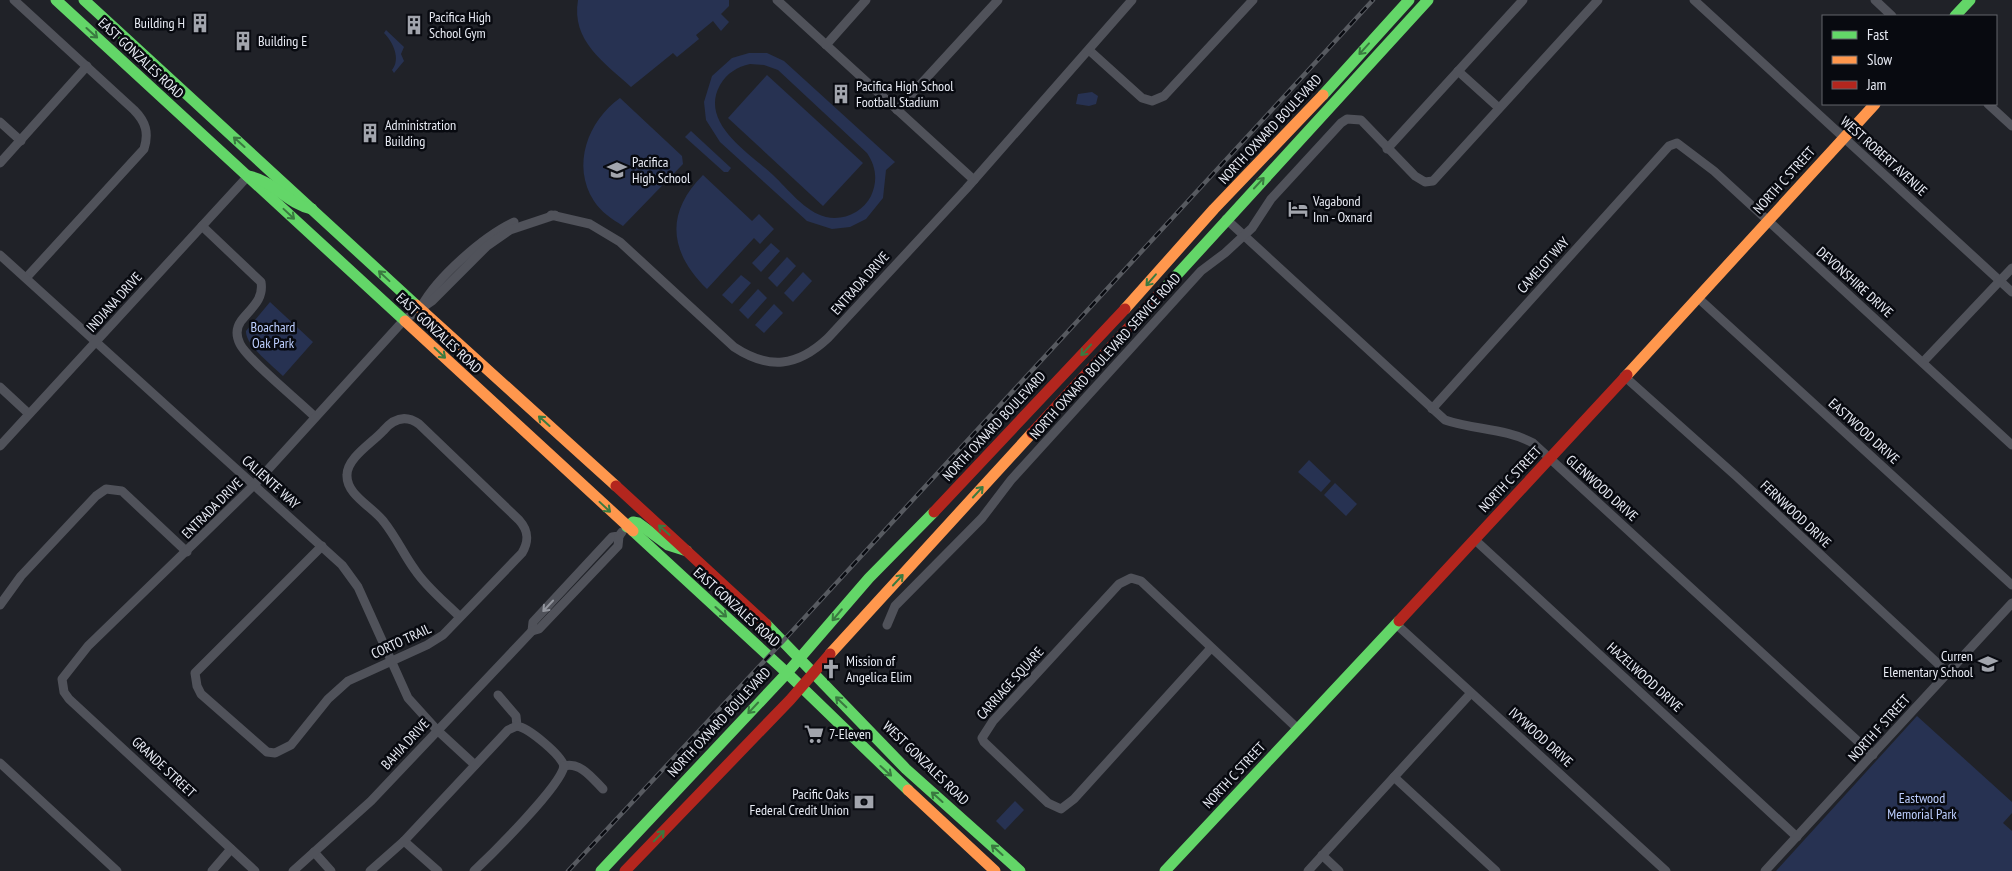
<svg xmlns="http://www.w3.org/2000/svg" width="2012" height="871" font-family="'PT Sans Narrow',sans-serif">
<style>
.green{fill:#273252;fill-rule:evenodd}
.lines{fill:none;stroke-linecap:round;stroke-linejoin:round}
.street{stroke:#50525a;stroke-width:9}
.fast{stroke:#63d668;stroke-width:11}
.slow{stroke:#ff974d;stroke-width:11}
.jam{stroke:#b3261e;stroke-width:11}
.rail-casing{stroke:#575a60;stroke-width:4.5}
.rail{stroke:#080a10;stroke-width:2.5;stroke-dasharray:8;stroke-linecap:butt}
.oneway{stroke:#3a7a40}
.oneway2{stroke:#94979f}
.labels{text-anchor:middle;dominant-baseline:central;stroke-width:5;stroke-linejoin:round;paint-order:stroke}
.poi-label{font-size:14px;fill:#e8ebf4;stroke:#080a10;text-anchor:start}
.street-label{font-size:14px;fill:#e8ebf4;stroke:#080a10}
.park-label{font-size:14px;fill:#bdcfff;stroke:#080a10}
</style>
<rect width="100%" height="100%" fill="#202228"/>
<g class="green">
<path d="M578 0H729V6L721 14 729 22 721 31 713 21 696 35 699 39 677 57 673 53 631 87C604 62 571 41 578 0Z"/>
<path d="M386 30 404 47 401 54 404 61 394 73 392 70C401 59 393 42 384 33Z"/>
<path d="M749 53H767L784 61 895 162 886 170 883 198 866 219 850 227 832 229 807 221 720 142 706 120 704 102 712 76 732 58ZM750 64 764 65 778 70 867 153C876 166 878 181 871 196 863 212 844 221 826 217 805 212 788 189 773 175 749 153 699 123 720 85 727 73 737 67 750 64Z"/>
<polygon points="767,75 863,163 823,206 728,118"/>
<polygon points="1092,92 1098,96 1096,104 1089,106 1076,104 1078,94"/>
<path d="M620 98 682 156 683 164 623 226C612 219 601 212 594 201 571 165 588 121 620 98Z"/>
<polygon points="691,131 731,168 728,172 724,172 685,137"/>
<path d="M703 175 752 221 759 214 774 229 760 244 754 238 707 289C669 252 665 213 703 175Z"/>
<polygon points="771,243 780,251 761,272 752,263"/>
<polygon points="787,257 796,266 777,287 768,278"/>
<polygon points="803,272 812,281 793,302 784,293"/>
<polygon points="741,275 751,283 732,304 722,295"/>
<polygon points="758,289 767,298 748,319 739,310"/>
<path d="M270 302 313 342 283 376C273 366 245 345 246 331Z"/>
<polygon points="774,304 783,313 764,333 755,325"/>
<polygon points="1309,460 1331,481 1321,492 1298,472"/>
<polygon points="1335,483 1357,504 1346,516 1324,495"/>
<polygon points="1917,716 2012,802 2012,813 2003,823 2012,831 2012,871 1776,871"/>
<polygon points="1015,801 1024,810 1005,830 996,821"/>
</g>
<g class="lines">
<g class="street">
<path d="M14 0 134 110C146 122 149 133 144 149L26 278"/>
<polyline points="777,0 974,180"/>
<polyline points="1694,0 2012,292"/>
<polyline points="1875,0 1892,16"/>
<polyline points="826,45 866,0"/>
<polyline points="1090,51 1142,98 1152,101 1164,96 1253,0"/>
<polyline points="1458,71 1499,108"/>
<polyline points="1988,104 2012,126"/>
<polyline points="897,110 998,0"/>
<polyline points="0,122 21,141"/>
<polyline points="1387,149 1523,0"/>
<polyline points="0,163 87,66"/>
<path d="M551 215 590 224 620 242 734 347C769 370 797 367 828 338L966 189 1132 0"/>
<path d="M1226 219 1445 420C1474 430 1505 428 1533 443L1873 755"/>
<path d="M202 226 261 282C264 300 251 308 241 321 236 328 236 336 240 344 248 360 299 401 315 417"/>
<polyline points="0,255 342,565 358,587 408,698 437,730 475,765"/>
<polyline points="1697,297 2012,585"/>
<path d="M421 307C437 277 484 236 514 222"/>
<polyline points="1923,362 2012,268"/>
<polyline points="1624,376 1736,476 1948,673"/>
<polyline points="0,387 29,414"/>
<polyline points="1432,409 1669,146 1677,143 1714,171 2012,445"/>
<polyline points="0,446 248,176"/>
<polyline points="1474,539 1797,837"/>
<path d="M322 546 195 673 197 686 201 694 267 752 275 753 291 745 328 699 348 681 427 645 443 635 522 553C529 541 529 531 519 520L419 424C405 414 393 419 383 431 372 443 347 458 347 475 346 495 373 507 384 522 396 537 404 555 415 570 427 588 445 602 460 617"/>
<polyline points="0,605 21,576 96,496 106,489 122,491 187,552"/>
<polyline points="1396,624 1666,871"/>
<polyline points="887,625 895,606 982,518 1011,480 1201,271 1225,253 1252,228 1271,199 1341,123 1347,119 1361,120 1415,176 1425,182 1433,181 1598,0"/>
<polyline points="532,631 533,622 612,537 619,536 622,532"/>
<polyline points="1211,648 1074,799 1061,809 1048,803 984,742 982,738 993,721 1119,584 1131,578 1141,581 1298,729"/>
<path d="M498 695 516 716 517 726C529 728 561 755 564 766"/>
<polyline points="0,763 117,871"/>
<path d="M564 766C580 761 593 779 603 789"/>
<polyline points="1394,777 1496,871"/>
<polyline points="404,841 438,871"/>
<polyline points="314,852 331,871"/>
<polyline points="1322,855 1339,871"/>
<polyline points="212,871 231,849"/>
<polyline points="255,871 69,699 64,692 62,679 88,646 254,485 404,320 432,301 487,246 510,230 555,215"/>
<polyline points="293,871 371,801 532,631 539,629 618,546 619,536"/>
<polyline points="370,871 404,841 508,730 517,726"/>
<path d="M474 871C491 855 561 786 564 766"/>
<polyline points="1308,871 1471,693"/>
<polyline points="1765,871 2012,603"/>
</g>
<g class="fast">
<polyline points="56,0 405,321"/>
<polyline points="84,0 416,305"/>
<polyline points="1955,16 1970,0"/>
<polyline points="1323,95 1409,0"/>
<path d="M248 176C273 180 287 204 312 209"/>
<polyline points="1164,289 1428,0"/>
<polyline points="627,527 633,522 638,523 668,545 687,551"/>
<polyline points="633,531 787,673 908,790"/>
<polyline points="766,624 906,769 1020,871"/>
<polyline points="601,871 787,673 869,578 934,512"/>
<polyline points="1165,871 1399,621"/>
</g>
<g class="slow">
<polyline points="416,305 616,486"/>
<polyline points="1125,309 1214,209 1323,95"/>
<polyline points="405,321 633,531"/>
<polyline points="1627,375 1875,104"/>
<polyline points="830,654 1032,433"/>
<polyline points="908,790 995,871"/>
</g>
<g class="jam">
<polyline points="1032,433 1164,289"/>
<polyline points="616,486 766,624"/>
<polyline points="934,512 1125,309"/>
<polyline points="1399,621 1627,375"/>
<polyline points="625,871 790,700 830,654"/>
</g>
<defs>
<polyline id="rail" points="568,871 783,641 1373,0"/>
</defs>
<use href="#rail" class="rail-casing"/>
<use href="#rail" class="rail"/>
</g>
<defs><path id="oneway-shaft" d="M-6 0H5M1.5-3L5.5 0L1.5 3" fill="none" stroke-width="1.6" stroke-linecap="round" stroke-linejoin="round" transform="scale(1.25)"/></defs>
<g class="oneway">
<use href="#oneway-shaft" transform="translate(92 33) rotate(42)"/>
<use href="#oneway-shaft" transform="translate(1364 49) rotate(132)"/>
<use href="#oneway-shaft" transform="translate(239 142) rotate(-138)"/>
<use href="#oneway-shaft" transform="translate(1259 183) rotate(-47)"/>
<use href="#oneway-shaft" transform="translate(289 214) rotate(43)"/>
<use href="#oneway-shaft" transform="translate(384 276) rotate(-137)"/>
<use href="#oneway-shaft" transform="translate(1151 280) rotate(131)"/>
<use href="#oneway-shaft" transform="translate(1086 350) rotate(133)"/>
<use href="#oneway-shaft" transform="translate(440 353) rotate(43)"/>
<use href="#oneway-shaft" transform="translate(544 421) rotate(-138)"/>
<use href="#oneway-shaft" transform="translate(978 492) rotate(-47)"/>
<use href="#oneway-shaft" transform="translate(605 507) rotate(43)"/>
<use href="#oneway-shaft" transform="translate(664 530) rotate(-138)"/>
<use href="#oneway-shaft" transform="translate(898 580) rotate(-47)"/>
<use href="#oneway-shaft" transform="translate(721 612) rotate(42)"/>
<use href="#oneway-shaft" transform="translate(837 615) rotate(130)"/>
<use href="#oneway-shaft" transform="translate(841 702) rotate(-136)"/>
<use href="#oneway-shaft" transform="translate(753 708) rotate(133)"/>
<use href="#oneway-shaft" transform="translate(886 771) rotate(42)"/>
<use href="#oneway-shaft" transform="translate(937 797) rotate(-138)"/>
<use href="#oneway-shaft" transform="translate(659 836) rotate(-46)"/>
<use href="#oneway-shaft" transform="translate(997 850) rotate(-138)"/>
</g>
<use class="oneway2" href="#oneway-shaft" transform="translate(548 606) rotate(133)"/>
<defs>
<symbol id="building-bare" viewBox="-9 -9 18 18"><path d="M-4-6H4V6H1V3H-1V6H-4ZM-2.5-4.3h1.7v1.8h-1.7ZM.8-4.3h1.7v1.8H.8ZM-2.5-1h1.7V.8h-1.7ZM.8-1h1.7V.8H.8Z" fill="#a2a5ad" stroke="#080a10" stroke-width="2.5" paint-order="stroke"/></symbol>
<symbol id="school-bare" viewBox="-9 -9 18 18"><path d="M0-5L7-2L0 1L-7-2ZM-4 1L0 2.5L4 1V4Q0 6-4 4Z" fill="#a2a5ad" stroke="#080a10" stroke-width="2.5" paint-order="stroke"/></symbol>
<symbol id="hotel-bare" viewBox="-9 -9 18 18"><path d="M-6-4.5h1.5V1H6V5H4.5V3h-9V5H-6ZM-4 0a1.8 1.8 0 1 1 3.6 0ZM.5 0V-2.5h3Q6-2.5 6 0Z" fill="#a2a5ad" stroke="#080a10" stroke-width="2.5" paint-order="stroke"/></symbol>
<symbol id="church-bare" viewBox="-9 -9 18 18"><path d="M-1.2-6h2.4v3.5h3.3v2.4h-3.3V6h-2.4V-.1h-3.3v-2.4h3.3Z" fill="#a2a5ad" stroke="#080a10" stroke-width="2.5" paint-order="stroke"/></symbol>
<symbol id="supermarket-bare" viewBox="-9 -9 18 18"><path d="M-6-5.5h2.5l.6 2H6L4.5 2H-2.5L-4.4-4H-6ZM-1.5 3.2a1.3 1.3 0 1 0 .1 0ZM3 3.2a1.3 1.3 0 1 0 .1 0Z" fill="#a2a5ad" stroke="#080a10" stroke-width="2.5" paint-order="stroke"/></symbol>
<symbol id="bank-bare" viewBox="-9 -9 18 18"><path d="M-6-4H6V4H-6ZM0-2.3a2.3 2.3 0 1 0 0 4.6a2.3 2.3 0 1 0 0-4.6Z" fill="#a2a5ad" stroke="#080a10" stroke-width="2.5" paint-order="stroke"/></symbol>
</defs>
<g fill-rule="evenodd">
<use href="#building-bare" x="186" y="9" width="28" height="28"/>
<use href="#building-bare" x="400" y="11" width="28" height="28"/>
<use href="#building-bare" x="229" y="27" width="28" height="28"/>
<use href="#building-bare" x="827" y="80" width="28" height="28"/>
<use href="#building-bare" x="356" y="119" width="28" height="28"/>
<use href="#school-bare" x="603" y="156" width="28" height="28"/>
<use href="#hotel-bare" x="1284" y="195" width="28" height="28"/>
<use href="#school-bare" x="1974" y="650" width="28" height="28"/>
<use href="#church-bare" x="817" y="655" width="28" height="28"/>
<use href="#supermarket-bare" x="800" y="720" width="28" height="28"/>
<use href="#bank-bare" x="850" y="788" width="28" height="28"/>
</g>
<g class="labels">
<g class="poi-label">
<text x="429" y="17">Pacifica High<tspan x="429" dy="16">School Gym</tspan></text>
<text x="185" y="23" text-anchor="end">Building H</text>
<text x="258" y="41">Building E</text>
<text x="856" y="86">Pacifica High School<tspan x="856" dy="16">Football Stadium</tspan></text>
<text x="385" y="125">Administration<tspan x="385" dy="16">Building</tspan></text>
<text x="632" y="162">Pacifica<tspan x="632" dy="16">High School</tspan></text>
<text x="1313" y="201">Vagabond<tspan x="1313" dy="16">Inn - Oxnard</tspan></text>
<text x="1973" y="656" text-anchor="end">Curren<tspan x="1973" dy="16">Elementary School</tspan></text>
<text x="846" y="661">Mission of<tspan x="846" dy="16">Angelica Elim</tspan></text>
<text x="829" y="734">7-Eleven</text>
<text x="849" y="794" text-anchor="end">Pacific Oaks<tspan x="849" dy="16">Federal Credit Union</tspan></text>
</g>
<g class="street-label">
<text transform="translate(141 58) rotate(43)">EAST GONZALES ROAD</text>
<text transform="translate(1270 129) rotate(-47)">NORTH OXNARD BOULEVARD</text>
<text transform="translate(1884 156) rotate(42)">WEST ROBERT AVENUE</text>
<text transform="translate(1784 180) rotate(-48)">NORTH C STREET</text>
<text transform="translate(1543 265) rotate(-48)">CAMELOT WAY</text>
<text transform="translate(1855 282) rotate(42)">DEVONSHIRE DRIVE</text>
<text transform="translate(860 283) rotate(-48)">ENTRADA DRIVE</text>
<text transform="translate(114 302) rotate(-48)">INDIANA DRIVE</text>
<text transform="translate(439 333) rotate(43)">EAST GONZALES ROAD</text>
<text transform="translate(1105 356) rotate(-48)">NORTH OXNARD BOULEVARD SERVICE ROAD</text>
<text transform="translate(994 426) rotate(-47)">NORTH OXNARD BOULEVARD</text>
<text transform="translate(1864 431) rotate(42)">EASTWOOD DRIVE</text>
<text transform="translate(1510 479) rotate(-47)">NORTH C STREET</text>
<text transform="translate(271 482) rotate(42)">CALIENTE WAY</text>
<text transform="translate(1602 488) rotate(42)">GLENWOOD DRIVE</text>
<text transform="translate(212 508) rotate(-45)">ENTRADA DRIVE</text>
<text transform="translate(1796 514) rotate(43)">FERNWOOD DRIVE</text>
<text transform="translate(737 607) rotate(42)">EAST GONZALES ROAD</text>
<text transform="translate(401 641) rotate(-25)">CORTO TRAIL</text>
<text transform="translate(1645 677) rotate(42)">HAZELWOOD DRIVE</text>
<text transform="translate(1010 683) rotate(-48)">CARRIAGE SQUARE</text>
<text transform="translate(719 722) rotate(-47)">NORTH OXNARD BOULEVARD</text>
<text transform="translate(1879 728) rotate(-48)">NORTH F STREET</text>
<text transform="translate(1541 737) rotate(42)">IVYWOOD DRIVE</text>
<text transform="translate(405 744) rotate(-47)">BAHIA DRIVE</text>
<text transform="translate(926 763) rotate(44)">WEST GONZALES ROAD</text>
<text transform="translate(164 767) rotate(43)">GRANDE STREET</text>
<text transform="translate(1234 775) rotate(-47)">NORTH C STREET</text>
</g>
<g class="park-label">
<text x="273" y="327">Boachard<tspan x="273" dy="16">Oak Park</tspan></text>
<text x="1922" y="798">Eastwood<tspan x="1922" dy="16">Memorial Park</tspan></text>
</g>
</g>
<rect x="1822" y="15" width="175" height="90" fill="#080a10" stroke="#62646b"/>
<rect x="1832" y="31" width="25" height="8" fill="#63d668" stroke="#62646b"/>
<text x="1867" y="40" font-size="15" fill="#e8ebf4">Fast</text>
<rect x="1832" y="56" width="25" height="8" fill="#ff974d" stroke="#62646b"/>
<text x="1867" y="65" font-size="15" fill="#e8ebf4">Slow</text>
<rect x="1832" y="81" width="25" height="8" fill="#b3261e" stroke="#62646b"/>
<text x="1867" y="90" font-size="15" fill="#e8ebf4">Jam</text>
</svg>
